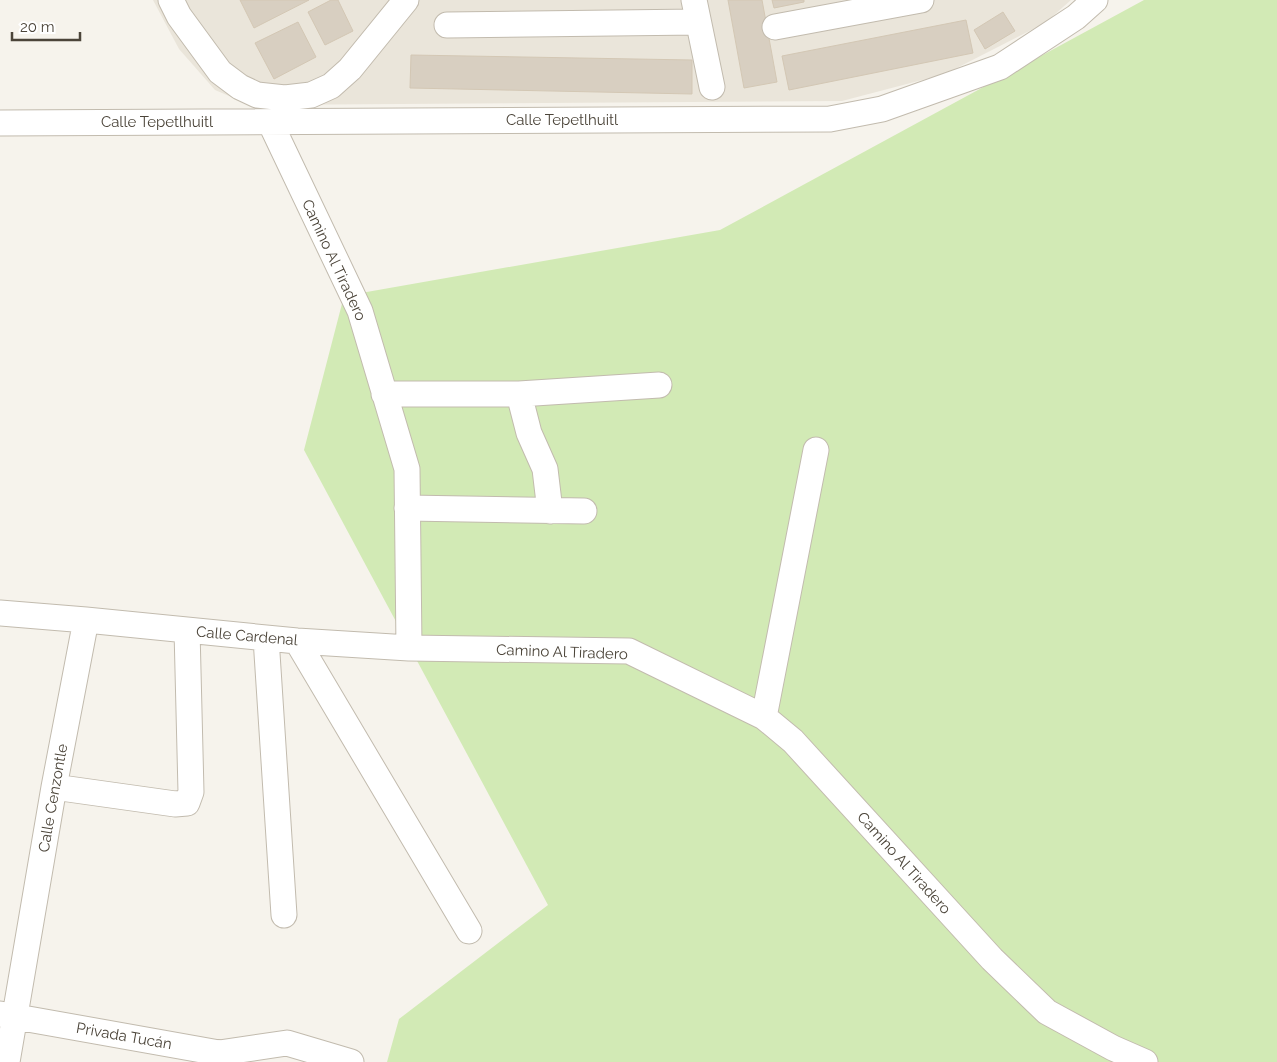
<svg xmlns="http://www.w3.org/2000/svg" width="1277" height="1062" font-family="Raleway,sans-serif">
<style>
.residential{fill:#eae5da}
.green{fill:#d2eab5}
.building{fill:#d8cfc1;stroke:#d3c7b4}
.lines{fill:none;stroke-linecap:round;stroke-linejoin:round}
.minor-casing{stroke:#c2bbae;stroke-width:27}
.minor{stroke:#fff;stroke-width:25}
.labels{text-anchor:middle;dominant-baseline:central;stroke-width:5;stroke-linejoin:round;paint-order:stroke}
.street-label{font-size:15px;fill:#4b4439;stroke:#fff}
</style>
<rect width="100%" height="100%" fill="#f6f3ec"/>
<path class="residential" d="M 153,0 L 1071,0 L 1045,23 L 945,74 L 842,101 L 250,105 L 215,90 L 179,49 Z"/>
<path class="green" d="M 1144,0 L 1277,0 L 1277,1062 L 387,1062 L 399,1019 L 548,905 L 304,450 L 344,296 L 720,230 Z"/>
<path class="building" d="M 240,0 L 309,0 L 254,28 Z
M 331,0 L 338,0 L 353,31 L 325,45 L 308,12 Z
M 728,0 L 762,0 L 777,82 L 744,88 Z
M 772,0 L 804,0 L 804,2 L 774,8 Z
M 1003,12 L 1015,31 L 985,49 L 974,30 Z
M 966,20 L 973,53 L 789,90 L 782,56 Z
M 298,22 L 316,57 L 274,79 L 255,43 Z
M 411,55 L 692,60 L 692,94 L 410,88 Z"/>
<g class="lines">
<defs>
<path id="minor" d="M 171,0 L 179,16 L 220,72 L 240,87 L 257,95 L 285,98 L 311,95 L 331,86 L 350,69 L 406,0
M 694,0 L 712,87
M 447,25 L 698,22
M 775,27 L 921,0
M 270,122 L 360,311 L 407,469 L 409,648 L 629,651 L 764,717 L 793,741 L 992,959 L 1047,1012 L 1113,1048 L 1145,1062
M 0,123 L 830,119 L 882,109 L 1000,67 L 1076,17 L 1095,0
M 384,394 L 519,394 L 659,385
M 519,394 L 529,433 L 545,469 L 550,511
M 407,508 L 584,511
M 0,613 L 86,620 L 297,641 L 409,648
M 266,638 L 284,915
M 297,641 L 469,931
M 764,717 L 816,450
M 54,787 L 175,804 L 187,803 L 191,792 L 187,630
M 0,1014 L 219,1053 L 231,1062
M 219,1053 L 287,1043 L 351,1062
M 7,1062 L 54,787 L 86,620"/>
</defs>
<use href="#minor" class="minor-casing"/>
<use href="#minor" class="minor"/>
</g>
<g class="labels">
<g class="street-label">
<text x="562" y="120">Calle Tepetlhuitl</text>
<text x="157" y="122">Calle Tepetlhuitl</text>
<text transform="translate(334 260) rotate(65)">Camino Al Tiradero</text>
<text transform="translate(247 636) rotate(5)">Calle Cardenal</text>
<text transform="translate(562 652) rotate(2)">Camino Al Tiradero</text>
<text transform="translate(53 798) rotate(-80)">Calle Cenzontle</text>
<text transform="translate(904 863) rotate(48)">Camino Al Tiradero</text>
<text transform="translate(124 1036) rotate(10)">Privada Tucán</text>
</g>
</g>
<path d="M12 32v8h68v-8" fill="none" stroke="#4b4439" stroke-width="2.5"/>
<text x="20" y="32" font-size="15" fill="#4b4439" stroke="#ffffff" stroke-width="4" paint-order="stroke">20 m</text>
</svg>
